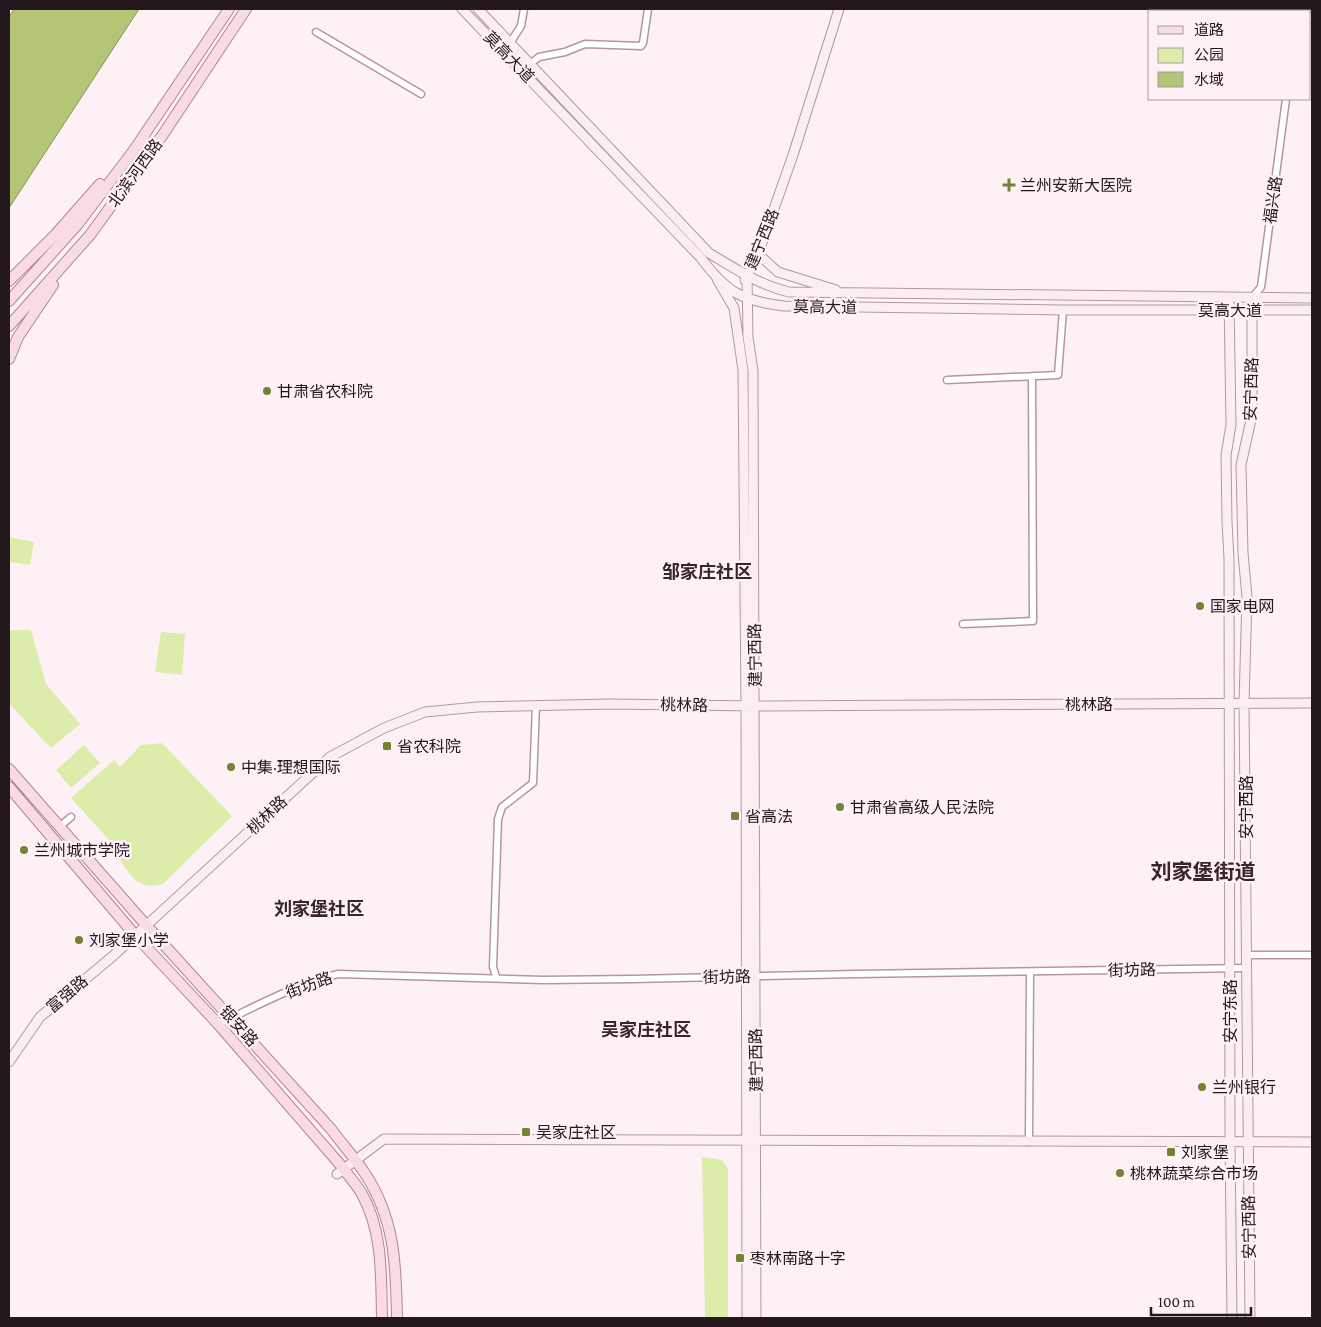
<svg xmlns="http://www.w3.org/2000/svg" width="1321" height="1327" font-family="'Crimson Pro','Noto Sans SC',serif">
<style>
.green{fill:#dcedab}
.water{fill:#b3c577;stroke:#88915c}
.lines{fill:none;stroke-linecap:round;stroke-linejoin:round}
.street-casing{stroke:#b496a1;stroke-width:9}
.secondary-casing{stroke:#b496a1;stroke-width:11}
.primary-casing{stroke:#ac8794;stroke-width:12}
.street{stroke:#fff;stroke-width:6}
.secondary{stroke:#fcedf2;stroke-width:9}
.primary{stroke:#f9dbe6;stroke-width:10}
.poi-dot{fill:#728332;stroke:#fef1f6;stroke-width:2}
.labels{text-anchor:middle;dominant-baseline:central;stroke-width:5;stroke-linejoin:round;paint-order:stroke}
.street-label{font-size:16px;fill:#23181c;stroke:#fef1f6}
.poi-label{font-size:16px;fill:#23181c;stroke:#fef1f6;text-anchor:start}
.neighbourhood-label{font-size:18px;font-weight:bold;fill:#3b242d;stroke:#fef1f6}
.district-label{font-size:21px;font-weight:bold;fill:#3b242d;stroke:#fef1f6}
</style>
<rect width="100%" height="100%" fill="#fef1f6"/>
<path class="green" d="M 9,537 L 34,542 L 30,565 L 9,562 Z
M 9,630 L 31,630 L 46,684 L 80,724 L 51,748 L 10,705 Z
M 161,632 L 185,634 L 182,675 L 155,672 Z
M 162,743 L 232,816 L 163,884 C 129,894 123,858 108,839 C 96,825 83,812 71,798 L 114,760 L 120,767 L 141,745 Z
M 84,745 L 100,763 L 71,788 L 56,770 Z
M 702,1157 L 722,1160 L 728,1169 L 728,1318 L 705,1318 Z"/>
<path class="water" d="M 14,9 L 139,9 L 9,208 L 9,17 Z"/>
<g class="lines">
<defs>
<path id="street" d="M 1310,20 L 1312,16
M 316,32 L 421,94
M 510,43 L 521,26 L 524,9
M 530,64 L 539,57 L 565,52 L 585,44 L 641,46 L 643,43 L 648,9
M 1252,298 L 1261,287 L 1286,99
M 947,380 L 1058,375 L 1063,310
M 963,624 L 1033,621 L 1032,376
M 59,827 L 71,817
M 1247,955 L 1312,955
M 496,977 L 493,967 L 498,819 L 502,807 L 533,783 L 536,705
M 218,1024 C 257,1006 296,984 338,974 L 543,980 L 633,979 L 857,974 L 1247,968
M 1029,1142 L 1030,972"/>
<path id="secondary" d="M 462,9 L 701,258 C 726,292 742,301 784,306 L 1063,310 L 1312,310
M 478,9 L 709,253 C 734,268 759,285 789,292 L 1312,298
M 758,254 L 778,272 L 836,290
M 747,276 L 748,337 L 753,371 L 756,1318
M 717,279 L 734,308 L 743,370 L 746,705 L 747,1318
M 745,280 L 758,254 L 793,155 L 839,9
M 1229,298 L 1231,425 L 1226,455 L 1227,522 L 1229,558 L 1230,1142 L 1232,1318
M 9,1062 L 40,1017 L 113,956 L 330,757 L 384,728 L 425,712 L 477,707 L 610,704 L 755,706 L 1312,703
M 337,1174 L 384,1139 L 1312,1142
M 1250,1318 L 1244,703 L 1247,597 L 1243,553 L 1241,465 L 1252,415 L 1252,298"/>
<path id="primary" d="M 9,281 L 55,235 L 100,184
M 9,301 L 78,224 L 134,150 L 229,9
M 9,326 L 90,235 L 162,136 L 246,9
M 9,359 L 18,337 L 53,285
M 9,769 L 146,925 L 331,1129 C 342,1144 354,1157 364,1172 C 395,1218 396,1264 397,1318
M 9,787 L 135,935 L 218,1024 L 344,1169 C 349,1177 357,1185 362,1194 C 383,1232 381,1276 382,1318"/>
</defs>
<use href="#street" class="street-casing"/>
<use href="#secondary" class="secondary-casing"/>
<use href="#primary" class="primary-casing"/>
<use href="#street" class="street"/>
<use href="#secondary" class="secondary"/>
<use href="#primary" class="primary"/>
</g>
<g class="poi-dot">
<path d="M1006.5 177.5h5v5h5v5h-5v5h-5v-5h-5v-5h5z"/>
<circle cx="267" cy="391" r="5"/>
<circle cx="1200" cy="606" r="5"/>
<rect x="382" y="741" width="10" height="10" rx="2.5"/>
<circle cx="231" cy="767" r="5"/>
<circle cx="840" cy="807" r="5"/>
<rect x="730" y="811" width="10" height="10" rx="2.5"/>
<circle cx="24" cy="850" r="5"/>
<circle cx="79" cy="940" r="5"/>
<circle cx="1202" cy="1087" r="5"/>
<rect x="521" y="1127" width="10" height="10" rx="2.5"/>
<rect x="1166" y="1147" width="10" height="10" rx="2.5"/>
<circle cx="1120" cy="1173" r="5"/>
<rect x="735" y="1253" width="10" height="10" rx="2.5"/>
</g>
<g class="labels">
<g class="street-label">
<text transform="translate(509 57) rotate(46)">莫高大道</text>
<text transform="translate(135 173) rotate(-54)">北滨河西路</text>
<text transform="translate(1273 200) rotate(-82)">福兴路</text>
<text transform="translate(762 239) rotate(-68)">建宁西路</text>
<text transform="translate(825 307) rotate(1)">莫高大道</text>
<text x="1230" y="310">莫高大道</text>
<text transform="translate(1251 389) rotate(-88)">安宁西路</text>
<text transform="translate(755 655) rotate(-91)">建宁西路</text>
<text x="1089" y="704">桃林路</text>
<text transform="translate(684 705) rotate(1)">桃林路</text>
<text transform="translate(1246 807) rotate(-90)">安宁西路</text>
<text transform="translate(267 815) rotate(-43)">桃林路</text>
<text transform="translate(1132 970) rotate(-1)">街坊路</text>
<text transform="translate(727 977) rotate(-1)">街坊路</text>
<text transform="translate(309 985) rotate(-20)">街坊路</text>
<text transform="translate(67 994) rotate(-40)">富强路</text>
<text transform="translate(1230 1011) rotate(-90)">安宁东路</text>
<text transform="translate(239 1026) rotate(48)">银安路</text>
<text transform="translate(756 1060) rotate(-91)">建宁西路</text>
<text transform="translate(1249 1227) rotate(-91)">安宁西路</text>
</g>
<g class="poi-label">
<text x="1020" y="185">兰州安新大医院</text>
<text x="277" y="391">甘肃省农科院</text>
<text x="1210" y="606">国家电网</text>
<text x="397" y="746">省农科院</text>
<text x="241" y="767">中集·理想国际</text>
<text x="850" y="807">甘肃省高级人民法院</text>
<text x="745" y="816">省高法</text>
<text x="34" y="850">兰州城市学院</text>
<text x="89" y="940">刘家堡小学</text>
<text x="1212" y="1087">兰州银行</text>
<text x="536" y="1132">吴家庄社区</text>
<text x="1181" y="1152">刘家堡</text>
<text x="1130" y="1173">桃林蔬菜综合市场</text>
<text x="750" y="1258">枣林南路十字</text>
</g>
<g class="neighbourhood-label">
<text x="707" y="572">邹家庄社区</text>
<text x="319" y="909">刘家堡社区</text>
<text x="646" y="1030">吴家庄社区</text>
</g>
<g class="district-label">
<text x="1203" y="872">刘家堡街道</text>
</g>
</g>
<rect width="1321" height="1327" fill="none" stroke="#23181c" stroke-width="20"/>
<rect x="1148" y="10" width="162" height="90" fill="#fef1f6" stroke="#a69a9f"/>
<rect x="1158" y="26" width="25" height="8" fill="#f9dbe6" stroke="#a69a9f"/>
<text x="1194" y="35" font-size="15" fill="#23181c">道路</text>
<rect x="1158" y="48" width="25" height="15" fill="#dcedab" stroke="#a69a9f"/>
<text x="1194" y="60" font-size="15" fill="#23181c">公园</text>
<rect x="1158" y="72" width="25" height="15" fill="#b3c577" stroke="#a69a9f"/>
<text x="1194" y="85" font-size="15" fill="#23181c">水域</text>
<path d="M1151 1307v8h100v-8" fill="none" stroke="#23181c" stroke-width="2.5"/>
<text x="1158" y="1307" font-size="15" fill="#23181c" stroke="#fef1f6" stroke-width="4" paint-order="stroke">100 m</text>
</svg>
